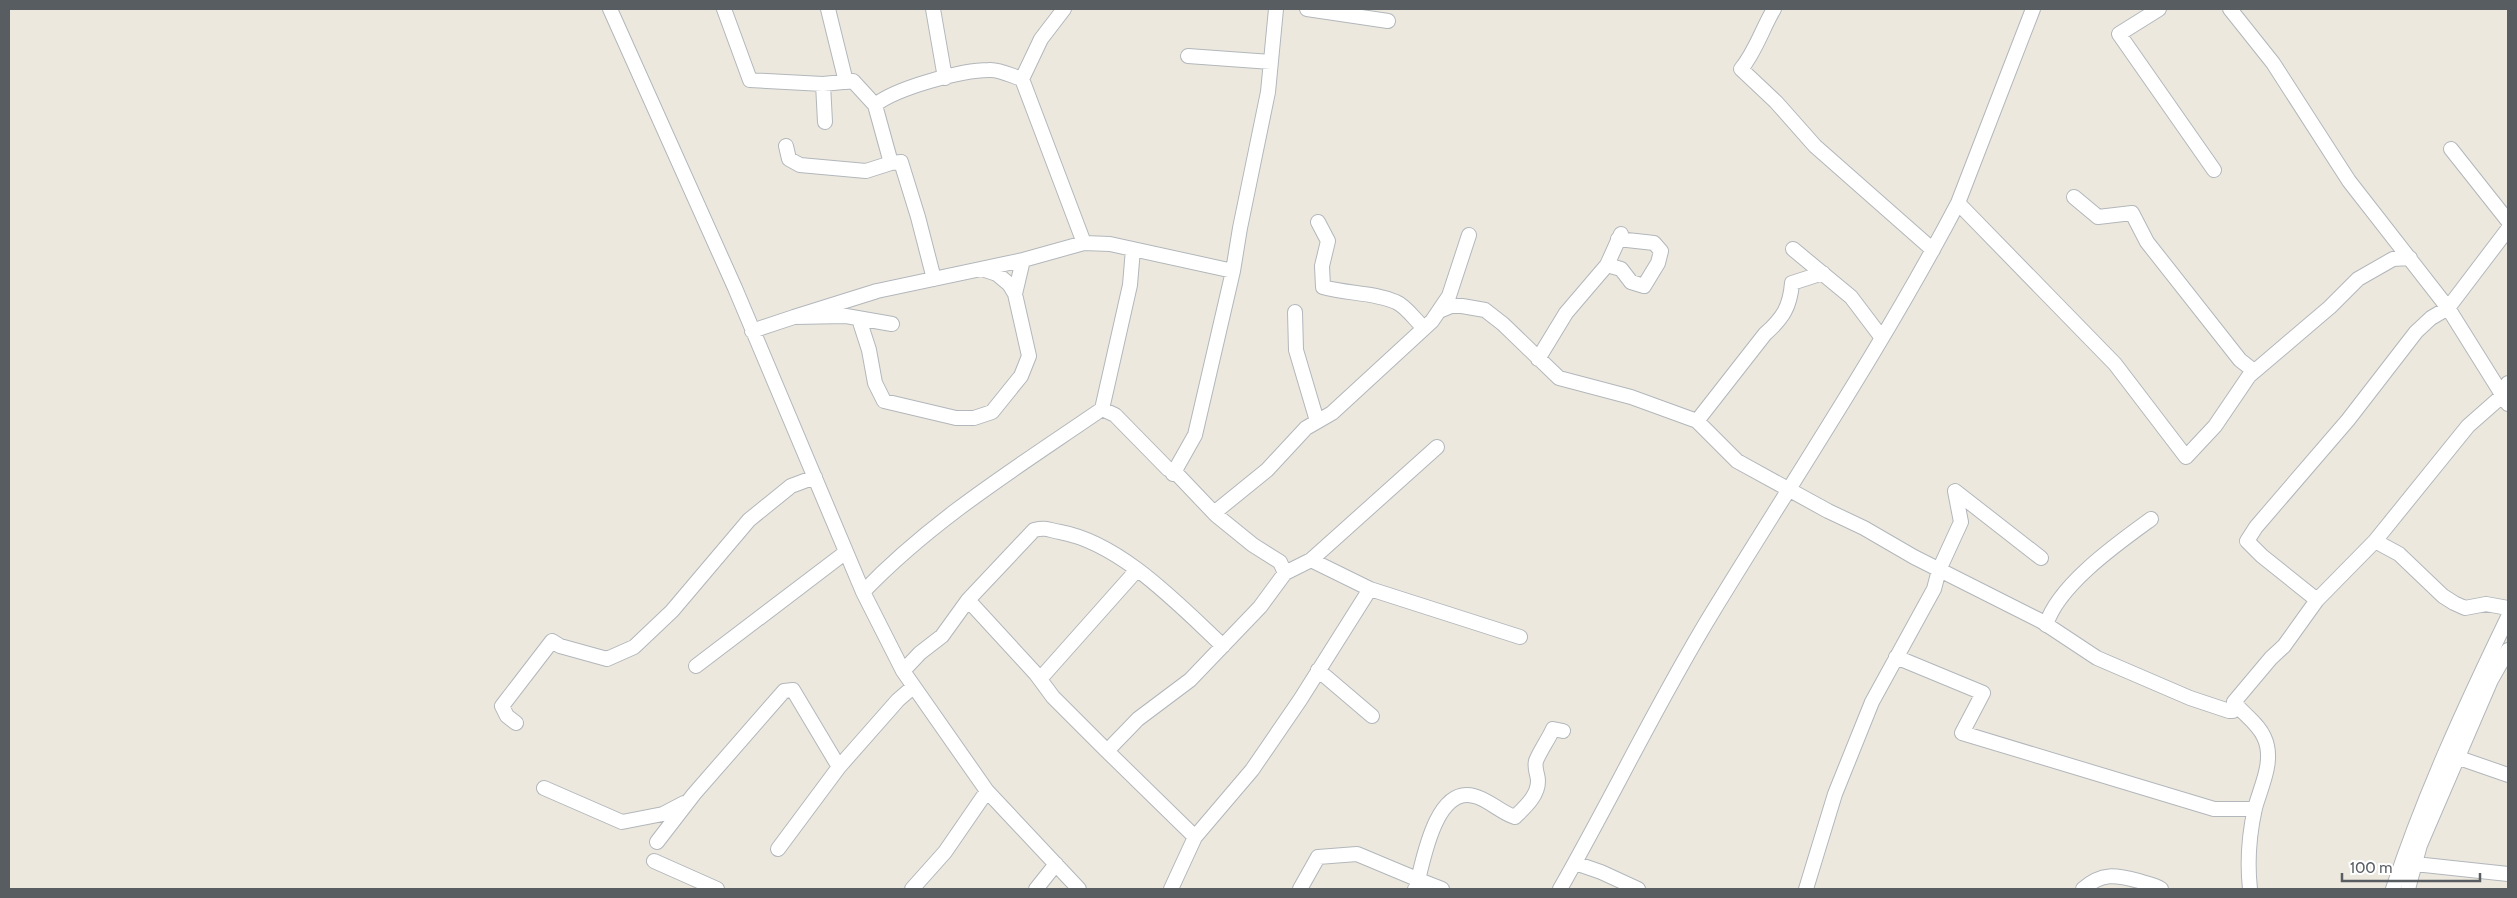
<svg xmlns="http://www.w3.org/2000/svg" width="2517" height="898" font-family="Cabin,sans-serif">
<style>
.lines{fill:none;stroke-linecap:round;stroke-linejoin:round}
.minor-casing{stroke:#b2b7bb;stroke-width:16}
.minor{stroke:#fff;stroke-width:14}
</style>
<rect width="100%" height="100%" fill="#ede8de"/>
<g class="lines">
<defs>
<path id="minor" d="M 610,9 L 735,288 L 863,592 L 903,671 L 987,791 L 1079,889
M 724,9 L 750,80 L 823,84 L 853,81 L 875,105 C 896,88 962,70 989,70 C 999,69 1012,76 1022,79
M 828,9 L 846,82
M 933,9 L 945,78
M 1064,9 L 1041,39 L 1022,79 L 1084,243
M 1307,9 L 1388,21
M 1774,9 C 1762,29 1756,51 1741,69 L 1776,102 L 1815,146 L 1933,250
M 2159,9 L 2119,34 L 2214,170
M 2230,9 L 2273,63 L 2349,181 L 2448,308 L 2508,404
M 1188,56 L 1271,62
M 823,84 L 825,122
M 875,105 L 891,163 L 901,162 L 918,217 L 934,279
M 786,146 L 789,159 L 800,165 L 866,171 L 891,163
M 2451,149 L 2508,221
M 2074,197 L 2098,217 L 2132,213 L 2147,242 L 2240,360 L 2254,371
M 1958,203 L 2033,9
M 1318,222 L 1328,241 L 1322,266 L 1323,287 C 1347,294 1373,292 1396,302 C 1406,306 1416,321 1424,328
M 1793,249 L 1851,297 L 1882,338
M 1607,265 L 1621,269 L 1631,282 L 1644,286 L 1658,263 L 1661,251 L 1654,243 L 1618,239
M 1015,294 L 1023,260
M 1439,311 L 1451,306 L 1462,306 L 1485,310 L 1503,324 L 1559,378 L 1631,397 L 1697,421 L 1737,461 L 1828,511 L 1864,528 L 1914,557 L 2041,621 L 2097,658 L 2190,698 L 2229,711 L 2233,711 L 2234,702 L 2271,658 L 2284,646 L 2317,600 L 2375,541 L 2468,426 L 2502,396 L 2508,383
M 1295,312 L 1296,350 L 1317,421
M 794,317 L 877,291 L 1023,260 L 1084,243 L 1110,244 L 1233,271
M 859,319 L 869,350 L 875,383 L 884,401 L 956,418 L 974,418 L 992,412 L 1021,376 L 1029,356 L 1015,294 L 1009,284 L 997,274 L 982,269
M 752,331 L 794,317 L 846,316 L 892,324
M 1538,359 L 1566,313 L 1607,265 L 1621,234
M 1697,421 L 1765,334 C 1783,318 1790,307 1792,283 L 1823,273
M 1173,474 L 1195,435 L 1233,271 L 1240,228 L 1268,92 L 1276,9
M 1214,513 L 1267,470 L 1306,428 L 1332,413 L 1432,321 L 1449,296 L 1469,235
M 2375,541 L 2399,554 L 2443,596 L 2454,603 L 2465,608 L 2486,604 L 2508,608
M 1311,560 L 1437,447
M 1370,589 L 1520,637
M 863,592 C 933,519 1019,466 1102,409 L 1130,285 L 1133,249
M 968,600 L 1034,530 C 1047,527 1048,530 1060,532 C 1121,543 1179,605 1223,646
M 2317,600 L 2262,556 L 2247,541 L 2256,527 L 2348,420 L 2416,332 L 2431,318 L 2448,308 L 2508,229
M 2046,625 C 2058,585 2118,543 2151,519
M 1896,657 L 1983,693 L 1962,733 L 2214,809 L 2255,809
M 696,666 L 846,552
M 1318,670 L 1372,716
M 903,671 L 920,653 L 942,636 L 968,600 L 1036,674 L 1053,697 L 1107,751 L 1138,719 L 1190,680 L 1260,607 L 1285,573 L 1280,562 L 1253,545 L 1216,515 L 1176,473 L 1168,469 L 1115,415 L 1102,409
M 1040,679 L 1136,571
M 2234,702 C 2243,714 2258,723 2264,737 C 2275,760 2261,786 2255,808 C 2249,835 2247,862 2250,889
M 516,723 L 507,716 L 502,706 L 552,641 L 560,646 L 607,659 L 634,647 L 672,611 L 749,520 L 791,486 L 815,477
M 1107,751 L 1195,837 L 1252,770 L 1300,700 L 1370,589 L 1311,560 L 1285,573
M 2459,758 L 2508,775
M 544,788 L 622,822 L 663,814 L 684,803
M 657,842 L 694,794 L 784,691 L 793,690 L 839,767 L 898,700 L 913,687
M 778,849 L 839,767
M 654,861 L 717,889
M 1575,863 L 1601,872 L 1638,889
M 2415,864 L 2508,874
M 1418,880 C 1424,856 1437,786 1474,796 C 1488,799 1501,813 1515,817 C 1525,807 1538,796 1538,781 C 1538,774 1534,769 1536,761 C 1540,751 1548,740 1553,729 L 1563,731
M 912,889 L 945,852 L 987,791
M 1036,889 L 1056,864
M 1171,889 L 1195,837
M 1300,889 L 1318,857 L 1357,854 L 1424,882
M 1415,889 L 1424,882 L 1442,889
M 1560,889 C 1612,798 1657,703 1712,613 C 1795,477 1884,344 1958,203 L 2115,364 L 2186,457 L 2215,426 L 2249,376 L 2330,307 L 2358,279 L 2393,259 L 2410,258
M 1806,889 L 1835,794 L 1872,702 L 1934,589 L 1939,570 L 1961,522 L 1955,491 L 2041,558
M 2083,889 C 2102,872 2116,875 2139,881 C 2147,884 2154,884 2161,889
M 2393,889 C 2424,795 2465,706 2508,617
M 2408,889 L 2420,845 L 2491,680 L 2508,650"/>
</defs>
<use href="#minor" class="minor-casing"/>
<use href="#minor" class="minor"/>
</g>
<rect width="2517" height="898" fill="none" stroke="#585d61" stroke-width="20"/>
<path d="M2342 873v8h138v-8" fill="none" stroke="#585d61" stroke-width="2.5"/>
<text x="2350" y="873" font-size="15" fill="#585d61" stroke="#ffffff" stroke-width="4" paint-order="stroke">100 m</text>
</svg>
